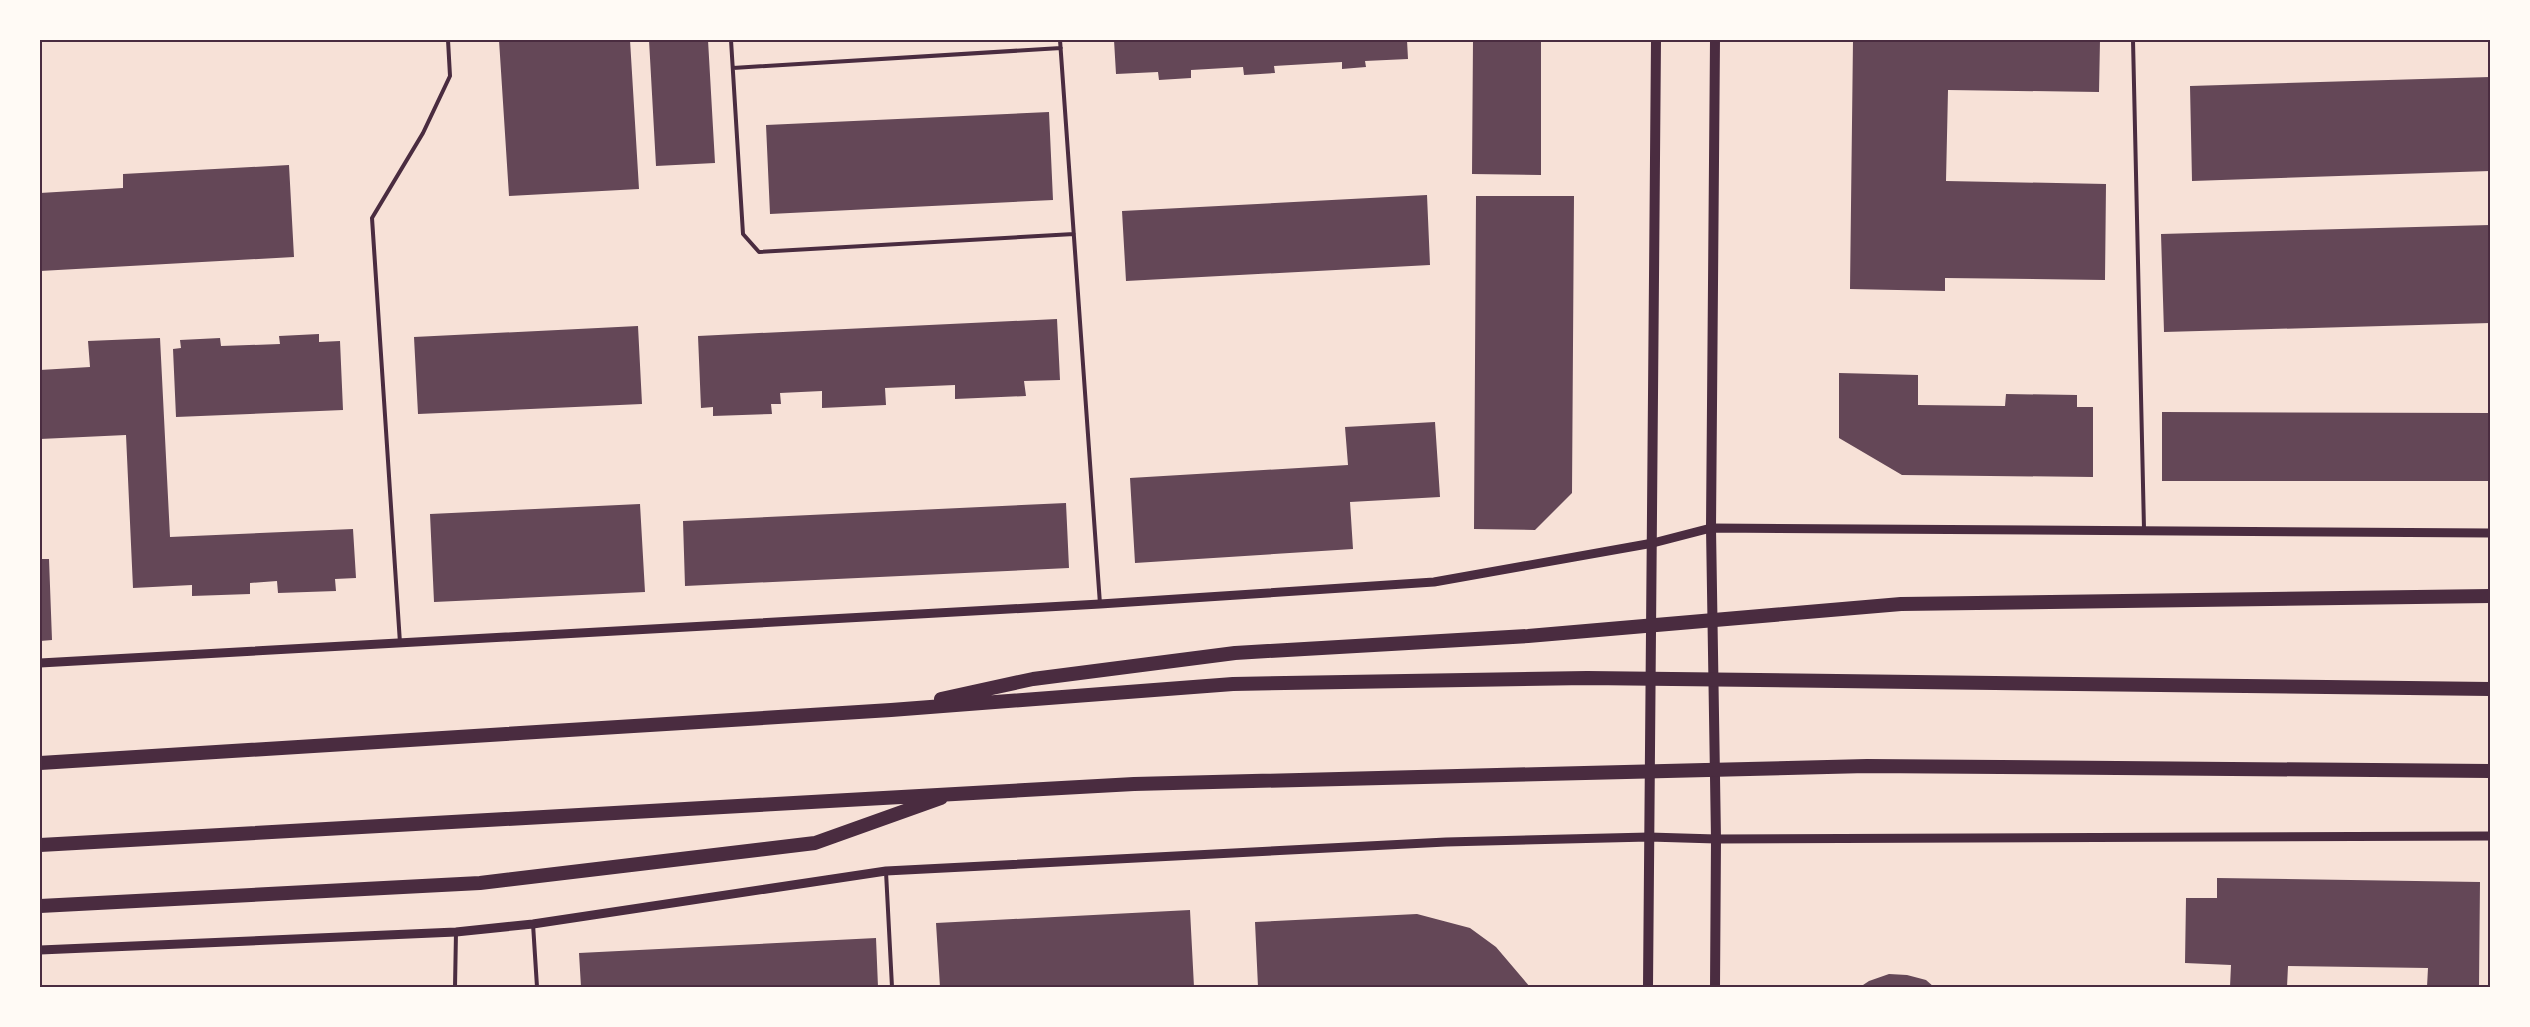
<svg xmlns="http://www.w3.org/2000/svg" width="2530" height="1027" font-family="'Space Grotesk',sans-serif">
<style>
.building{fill:#644757}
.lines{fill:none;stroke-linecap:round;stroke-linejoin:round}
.service{stroke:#4a2c40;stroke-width:4}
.tertiary{stroke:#4a2c40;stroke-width:9}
.secondary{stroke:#4a2c40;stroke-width:10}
.trunk{stroke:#4a2c40;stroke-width:14}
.neatline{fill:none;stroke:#4a2c40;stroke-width:2}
</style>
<rect width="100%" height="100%" fill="#f7e1d7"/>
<path class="building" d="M 499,40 L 630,40 L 639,189 L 509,196 Z
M 649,40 L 708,40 L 715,163 L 656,166 Z
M 1114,40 L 1407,40 L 1408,59 L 1365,61 L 1366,67 L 1342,69 L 1342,62 L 1274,66 L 1275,73 L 1244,75 L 1243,67 L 1191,70 L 1191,78 L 1159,80 L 1158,72 L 1116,74 Z
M 1473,40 L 1541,40 L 1541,175 L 1472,174 Z
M 1853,40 L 2100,40 L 2099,92 L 1948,90 L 1946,181 L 2106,184 L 2105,280 L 1945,278 L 1945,291 L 1850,289 Z
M 2490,77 L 2490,171 L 2192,181 L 2190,86 Z
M 1049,112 L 1053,200 L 770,214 L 766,125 Z
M 289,165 L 294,257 L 40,271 L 40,193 L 123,188 L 123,174 Z
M 1427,195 L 1430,265 L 1126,281 L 1122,211 Z
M 1476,196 L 1574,196 L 1572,493 L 1535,530 L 1474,529 Z
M 2490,225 L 2490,323 L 2164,332 L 2161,234 Z
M 1057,319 L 1060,380 L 1024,381 L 1026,396 L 955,399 L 955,385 L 885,388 L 886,405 L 822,408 L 822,391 L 780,393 L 781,404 L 771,404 L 772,414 L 713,416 L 713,407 L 701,408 L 698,336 Z
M 638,326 L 642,404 L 418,414 L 414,337 Z
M 319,334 L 319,342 L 340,341 L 343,410 L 176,417 L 173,349 L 181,348 L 180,340 L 220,338 L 221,346 L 280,344 L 279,336 Z
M 160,338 L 170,537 L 353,529 L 356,578 L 335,579 L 336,591 L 278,593 L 277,581 L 250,583 L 250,594 L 192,596 L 192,585 L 133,588 L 126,435 L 40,439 L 40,370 L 90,367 L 88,341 Z
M 1839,373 L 1918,375 L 1918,405 L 2005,406 L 2006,394 L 2077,395 L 2077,407 L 2093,407 L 2093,477 L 1902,475 L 1839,438 Z
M 2162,412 L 2490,413 L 2490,481 L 2162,481 Z
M 1435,422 L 1440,497 L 1350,502 L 1353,549 L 1135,563 L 1130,478 L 1348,465 L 1345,427 Z
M 1066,503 L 1069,568 L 685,586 L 683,521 Z
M 640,504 L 645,592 L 434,602 L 430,514 Z
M 40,559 L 49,559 L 52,640 L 40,641 Z
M 2217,878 L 2480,882 L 2479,987 L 2427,987 L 2428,968 L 2288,966 L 2287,987 L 2230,987 L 2231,965 L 2185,963 L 2186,898 L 2217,898 Z
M 1190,910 L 1194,987 L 940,987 L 936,923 Z
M 1417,914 L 1470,928 L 1496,947 L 1530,987 L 1258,987 L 1255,922 Z
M 876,938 L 878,987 L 581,987 L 579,953 Z
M 1889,974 L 1907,975 L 1926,980 L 1934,987 L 1860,987 L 1869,981 Z"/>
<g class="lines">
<path class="service" d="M 731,40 L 743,234 L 759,252 L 1074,234
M 1060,40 L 1100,604
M 2133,40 L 2144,529
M 733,68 L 1061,48
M 400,643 L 372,218 L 423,133 L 450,76 L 448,40
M 886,872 L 892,987
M 533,924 L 537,987
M 455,987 L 456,932"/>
<path class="tertiary" d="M 40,663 L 1100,604 L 1434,582 L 1653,543 L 1711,528 L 2490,533
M 40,950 L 456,932 L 533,924 L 886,871 L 1446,842 L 1649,837 L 1716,839 L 2490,836"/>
<path class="secondary" d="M 1648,987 L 1656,40
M 1715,987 L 1716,839 L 1711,528 L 1715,40"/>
<path class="trunk" d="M 941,699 L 1033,679 L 1235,653 L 1528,636 L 1901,604 L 2490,596
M 40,763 L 891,710 L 1233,684 L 1587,678 L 2490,689
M 40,845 L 1134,784 L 1867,766 L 2490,771
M 40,906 L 480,883 L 815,843 L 941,798"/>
</g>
<rect width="2530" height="1027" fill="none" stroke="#fffaf5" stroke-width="82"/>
<rect x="41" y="41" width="2448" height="945" class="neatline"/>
</svg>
